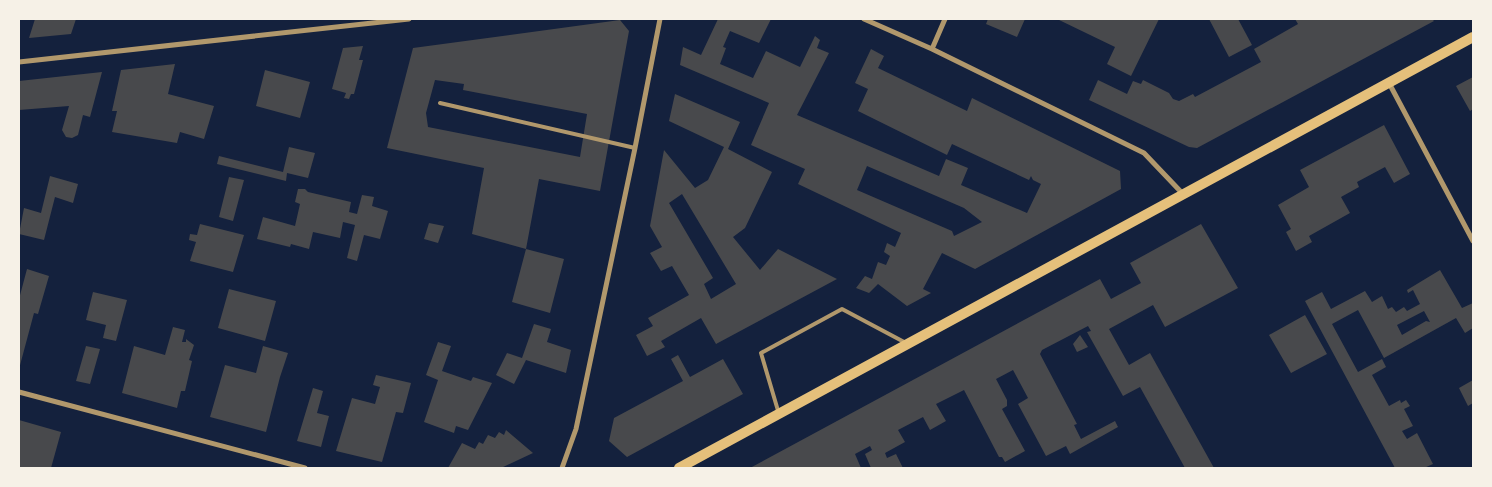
<svg xmlns="http://www.w3.org/2000/svg" width="1492" height="487" font-family="'Golos Text',sans-serif">
<style>
.building{fill:#48494c;fill-rule:evenodd}
.lines{fill:none;stroke-linecap:round;stroke-linejoin:round}
.service{stroke:#b1986c;stroke-width:4}
.minor{stroke:#b1986c;stroke-width:5}
.secondary{stroke:#e5c07b;stroke-width:10}
</style>
<rect width="100%" height="100%" fill="#14213d"/>
<path class="building" d="M 35,19 L 76,19 L 71,34 L 29,38 Z
M 718,19 L 771,19 L 759,43 L 730,31 L 723,47 L 726,48 L 720,64 L 753,78 L 766,51 L 800,67 L 815,36 L 820,40 L 817,48 L 829,53 L 797,115 L 939,176 L 946,159 L 968,168 L 961,185 L 1027,213 L 1041,184 L 1033,180 L 1031,176 L 1029,180 L 952,144 L 947,155 L 858,111 L 868,89 L 855,83 L 871,49 L 884,56 L 878,68 L 967,111 L 972,98 L 1120,171 L 1121,189 L 975,269 L 942,253 L 923,289 L 931,293 L 907,306 L 878,284 L 869,293 L 856,288 L 865,276 L 872,279 L 878,262 L 886,265 L 890,256 L 884,252 L 887,243 L 895,247 L 901,233 L 798,184 L 805,169 L 751,145 L 769,103 L 680,65 L 683,47 L 701,55 ZM 867,166 L 964,208 L 982,222 L 954,236 L 952,231 L 857,190 Z
M 988,19 L 1025,19 L 1017,37 L 986,24 Z
M 1057,19 L 1159,19 L 1131,76 L 1107,64 L 1115,47 Z
M 1209,19 L 1238,19 L 1252,45 L 1229,57 Z
M 1295,19 L 1432,19 L 1434,21 L 1197,148 L 1189,147 L 1089,100 L 1098,80 L 1127,94 L 1133,81 L 1141,84 L 1143,80 L 1169,93 L 1173,99 L 1179,101 L 1193,94 L 1195,97 L 1261,62 L 1254,49 L 1298,24 Z
M 620,20 L 629,31 L 600,191 L 539,179 L 526,249 L 472,234 L 484,168 L 387,148 L 413,48 ZM 435,80 L 464,84 L 463,90 L 587,114 L 580,157 L 428,127 L 426,113 Z
M 363,46 L 359,60 L 363,60 L 354,94 L 351,94 L 349,99 L 344,98 L 346,93 L 332,89 L 343,48 Z
M 175,64 L 168,94 L 214,106 L 204,139 L 180,132 L 177,143 L 112,132 L 117,111 L 112,111 L 121,70 Z
M 265,70 L 310,82 L 300,118 L 256,106 Z
M 102,72 L 90,117 L 83,115 L 78,135 L 72,138 L 66,137 L 62,130 L 69,106 L 19,110 L 19,81 Z
M 1473,77 L 1473,109 L 1470,111 L 1456,86 Z
M 675,94 L 740,122 L 728,149 L 772,172 L 745,228 L 733,237 L 760,270 L 778,249 L 837,279 L 716,344 L 701,318 L 661,341 L 665,347 L 647,356 L 636,335 L 653,326 L 648,318 L 689,295 L 672,266 L 661,271 L 650,253 L 662,247 L 650,226 L 664,150 L 695,188 L 708,180 L 724,147 L 669,121 ZM 682,194 L 736,284 L 711,299 L 704,284 L 713,278 L 669,203 Z
M 1384,125 L 1410,174 L 1394,183 L 1385,167 L 1357,182 L 1359,187 L 1341,197 L 1350,213 L 1309,236 L 1312,242 L 1296,251 L 1286,232 L 1291,229 L 1278,205 L 1309,187 L 1300,170 Z
M 289,147 L 315,153 L 308,178 L 287,173 L 286,181 L 217,164 L 219,156 L 283,172 Z
M 50,176 L 78,184 L 73,203 L 55,197 L 44,240 L 19,234 L 24,208 L 41,213 Z
M 229,177 L 244,180 L 233,221 L 219,217 Z
M 298,189 L 305,189 L 308,192 L 351,202 L 349,212 L 357,214 L 362,195 L 374,197 L 372,206 L 388,211 L 380,239 L 364,235 L 357,261 L 347,258 L 355,225 L 343,222 L 340,238 L 313,232 L 309,249 L 291,244 L 290,247 L 257,239 L 263,217 L 295,226 L 300,204 L 295,202 Z
M 429,223 L 444,226 L 438,243 L 424,239 Z
M 200,224 L 244,235 L 233,272 L 190,261 L 196,242 L 189,240 L 190,234 L 197,235 Z
M 1201,224 L 1238,288 L 1165,327 L 1153,305 L 1109,329 L 1129,365 L 1150,353 L 1214,468 L 1185,468 L 1140,387 L 1123,396 L 1087,332 L 1091,331 L 1088,326 L 1042,350 L 1040,354 L 1077,424 L 1074,425 L 1081,439 L 1115,421 L 1118,427 L 1070,454 L 1066,446 L 1046,456 L 1018,404 L 1028,398 L 1013,370 L 996,379 L 1007,400 L 1007,406 L 1002,409 L 1025,451 L 1005,462 L 1002,457 L 999,457 L 964,390 L 936,404 L 946,421 L 930,430 L 923,417 L 898,430 L 905,442 L 885,453 L 887,458 L 896,454 L 903,468 L 871,468 L 865,454 L 872,450 L 870,446 L 855,454 L 861,468 L 750,468 L 1100,279 L 1111,299 L 1141,283 L 1130,263 Z
M 526,249 L 564,259 L 550,313 L 512,302 Z
M 27,269 L 49,276 L 38,314 L 34,313 L 19,369 L 19,299 Z
M 1440,270 L 1462,308 L 1473,303 L 1473,328 L 1465,333 L 1456,318 L 1384,358 L 1358,310 L 1332,324 L 1358,372 L 1382,359 L 1386,367 L 1372,375 L 1389,406 L 1400,400 L 1401,403 L 1406,400 L 1410,406 L 1404,409 L 1413,426 L 1402,431 L 1407,439 L 1417,433 L 1433,464 L 1424,468 L 1395,468 L 1305,301 L 1322,292 L 1331,309 L 1365,291 L 1372,302 L 1382,296 L 1388,309 L 1392,307 L 1396,312 L 1404,307 L 1407,311 L 1420,304 L 1413,290 L 1408,293 L 1407,290 ZM 1424,311 L 1430,322 L 1426,321 L 1402,335 L 1397,325 Z
M 229,289 L 276,301 L 265,341 L 218,328 Z
M 93,292 L 127,300 L 116,341 L 103,338 L 106,325 L 86,320 Z
M 1305,315 L 1327,354 L 1291,373 L 1269,335 Z
M 534,324 L 551,329 L 547,342 L 571,350 L 566,373 L 526,360 L 514,384 L 496,375 L 507,353 L 522,358 Z
M 173,327 L 185,330 L 182,342 L 186,342 L 186,339 L 194,345 L 189,360 L 192,361 L 185,391 L 181,391 L 177,408 L 122,393 L 134,346 L 165,355 Z
M 1080,335 L 1088,347 L 1077,352 L 1073,344 Z
M 438,342 L 451,346 L 442,371 L 471,381 L 473,377 L 492,383 L 468,430 L 456,426 L 454,433 L 424,422 L 438,380 L 426,375 Z
M 86,346 L 100,349 L 90,384 L 76,381 Z
M 263,346 L 288,353 L 280,377 L 266,432 L 210,417 L 225,365 L 256,373 Z
M 678,355 L 690,377 L 723,359 L 743,394 L 627,457 L 609,441 L 614,418 L 683,381 L 671,359 Z
M 376,375 L 411,383 L 403,413 L 396,412 L 382,462 L 336,451 L 352,398 L 375,404 L 380,387 L 373,385 Z
M 1473,380 L 1473,403 L 1468,406 L 1459,388 Z
M 313,388 L 323,391 L 317,413 L 329,416 L 321,447 L 297,441 Z
M 19,420 L 61,432 L 51,468 L 19,468 Z
M 506,430 L 533,453 L 501,468 L 448,468 L 462,443 L 475,449 L 479,442 L 483,444 L 488,435 L 495,438 L 499,432 L 504,435 Z"/>
<g class="lines">
<path class="service" d="M 440,103 L 635,148
M 779,414 L 761,353 L 842,309 L 906,343"/>
<path class="minor" d="M 864,19 L 932,49 L 1144,153 L 1183,194
M 932,49 L 945,19
M 19,62 L 409,19
M 1389,83 L 1473,241
M 19,392 L 305,468
M 562,468 L 576,429 L 635,148 L 660,19"/>
<path class="secondary" d="M 679,468 L 1473,37"/>
</g>
<rect width="1492" height="487" fill="none" stroke="#f6f1e7" stroke-width="40"/>
</svg>
